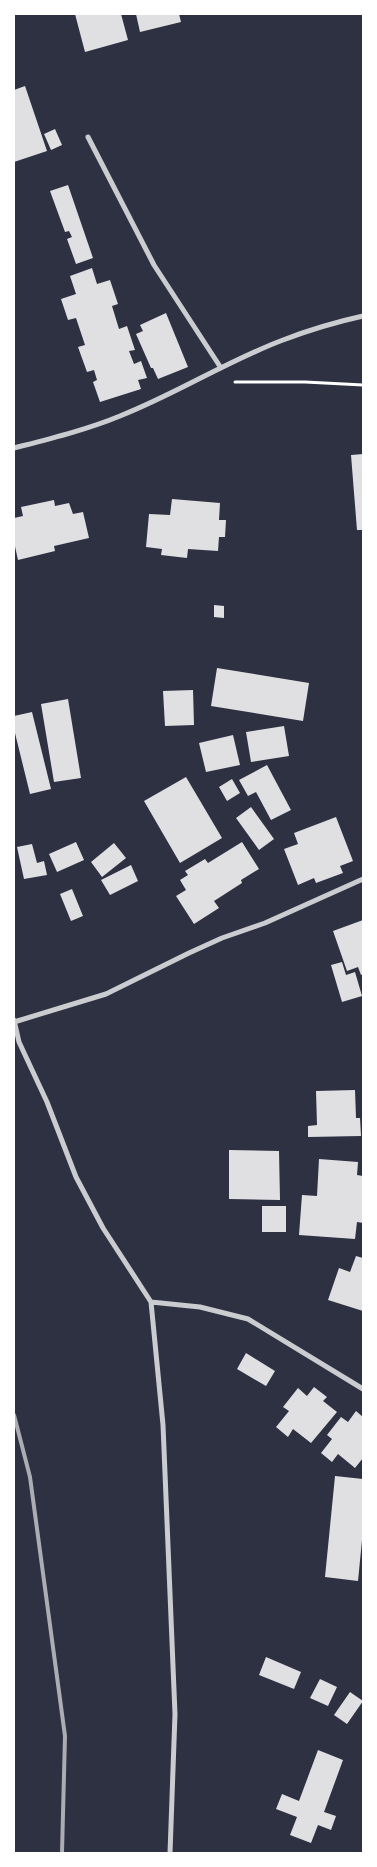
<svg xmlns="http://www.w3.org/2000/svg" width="377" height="1867" font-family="'Titillium Web',sans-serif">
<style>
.building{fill:#e0e0e3}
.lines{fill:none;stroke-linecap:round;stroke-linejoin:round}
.path{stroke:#fff;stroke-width:3}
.minor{stroke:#caccd0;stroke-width:5}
.rail{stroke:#abadb3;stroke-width:4}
</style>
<rect width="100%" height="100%" fill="#2d3142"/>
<path class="building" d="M 75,14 L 121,14 L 128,40 L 85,52 Z
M 136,14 L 179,14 L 181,22 L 140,32 Z
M 25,86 L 47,151 L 14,162 L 14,90 Z
M 55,129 L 62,145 L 51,150 L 44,134 Z
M 68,185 L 93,258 L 76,264 L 67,239 L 72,237 L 69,231 L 65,232 L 50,191 Z
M 92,268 L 97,284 L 110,280 L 118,304 L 112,306 L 119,329 L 127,326 L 135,350 L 129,351 L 134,364 L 141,361 L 147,378 L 138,380 L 141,389 L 100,402 L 93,382 L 97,380 L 94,370 L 87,372 L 78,347 L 85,345 L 76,318 L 68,320 L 61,299 L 76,294 L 70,276 Z
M 166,313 L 188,367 L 158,379 L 153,368 L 151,368 L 136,334 L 143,331 L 140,325 Z
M 363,454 L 363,530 L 357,530 L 351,455 Z
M 172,499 L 220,503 L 219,520 L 226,520 L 225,537 L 219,537 L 218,551 L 188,549 L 187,558 L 161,555 L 162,549 L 146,547 L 149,514 L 170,515 Z
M 54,500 L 55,506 L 69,503 L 73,514 L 83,512 L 89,538 L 54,546 L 55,551 L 18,560 L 14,542 L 14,518 L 23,516 L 21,507 Z
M 214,605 L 224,606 L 224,618 L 214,617 Z
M 217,668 L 309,683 L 303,721 L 211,706 Z
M 193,690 L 194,725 L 165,726 L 163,691 Z
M 68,699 L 81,778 L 54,782 L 41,704 Z
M 32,712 L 51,789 L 30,794 L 14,729 L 14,716 Z
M 284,726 L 289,756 L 251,762 L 246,732 Z
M 233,735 L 240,765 L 206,772 L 199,743 Z
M 267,765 L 291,810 L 271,820 L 256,792 L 248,796 L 239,780 Z
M 186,777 L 222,838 L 180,863 L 144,801 Z
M 232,779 L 240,793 L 227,801 L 219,787 Z
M 251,807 L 274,839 L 259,850 L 236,818 Z
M 336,817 L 353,861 L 340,866 L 343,873 L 316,883 L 314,878 L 298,885 L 284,849 L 298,844 L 294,833 Z
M 76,842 L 84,860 L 57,872 L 49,854 Z
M 242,842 L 259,869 L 241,880 L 242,883 L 214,901 L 219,908 L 194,924 L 176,896 L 186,890 L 180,880 L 188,875 L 185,871 L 205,859 L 208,863 Z
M 114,843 L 126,858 L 102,877 L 91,862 Z
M 32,844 L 37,863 L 44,861 L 47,875 L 24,879 L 17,847 Z
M 131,865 L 138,881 L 110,895 L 101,880 Z
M 72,889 L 83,916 L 71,921 L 60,894 Z
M 363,920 L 363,974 L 361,975 L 358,967 L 347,971 L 333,931 Z
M 342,962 L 346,975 L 355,972 L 362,996 L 342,1002 L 331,965 Z
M 355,1090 L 356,1118 L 360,1118 L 361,1136 L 308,1137 L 308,1126 L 317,1125 L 316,1091 Z
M 229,1150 L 279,1151 L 280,1200 L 229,1199 Z
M 319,1159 L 358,1162 L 357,1175 L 363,1176 L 363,1223 L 357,1222 L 355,1239 L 299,1235 L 302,1195 L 317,1196 Z
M 262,1206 L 286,1206 L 286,1232 L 262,1232 Z
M 356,1256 L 363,1258 L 363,1311 L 328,1300 L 339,1268 L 350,1272 Z
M 246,1353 L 275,1371 L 266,1386 L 237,1369 Z
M 314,1387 L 327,1397 L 323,1401 L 337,1412 L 311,1443 L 293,1429 L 288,1437 L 276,1427 L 289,1411 L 283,1407 L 298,1388 L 307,1396 Z
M 356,1411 L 363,1417 L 363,1458 L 355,1468 L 338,1454 L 332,1462 L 321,1453 L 332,1439 L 327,1435 L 341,1417 L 348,1422 Z
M 335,1476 L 363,1479 L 363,1530 L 358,1581 L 325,1577 Z
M 266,1657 L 301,1672 L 294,1689 L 259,1675 Z
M 320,1679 L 337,1687 L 328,1706 L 310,1698 Z
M 350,1692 L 363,1701 L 347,1724 L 334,1715 Z
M 318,1750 L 343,1760 L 324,1812 L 336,1816 L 331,1830 L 318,1825 L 311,1843 L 290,1835 L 297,1817 L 276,1809 L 282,1794 L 299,1801 Z"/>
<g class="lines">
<path class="path" d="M 235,382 L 305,382 L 363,385"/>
<path class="minor" d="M 88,137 L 154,265 L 221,368
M 14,448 C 49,439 86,430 120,416 C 176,394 227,361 283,340 C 309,330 336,322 363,316
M 14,1020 L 19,1042 L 47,1102 L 76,1177 L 103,1228 L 151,1302 L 163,1425 L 175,1714 L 170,1853
M 14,1022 L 106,994 L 189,953 L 222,938 L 265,923 L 363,879
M 151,1302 L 200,1307 L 248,1319 L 363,1389"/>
<path class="rail" d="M 14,1415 L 30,1477 L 65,1736 L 62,1853"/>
</g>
<rect width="377" height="1867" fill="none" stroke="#ffffff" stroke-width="30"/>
</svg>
